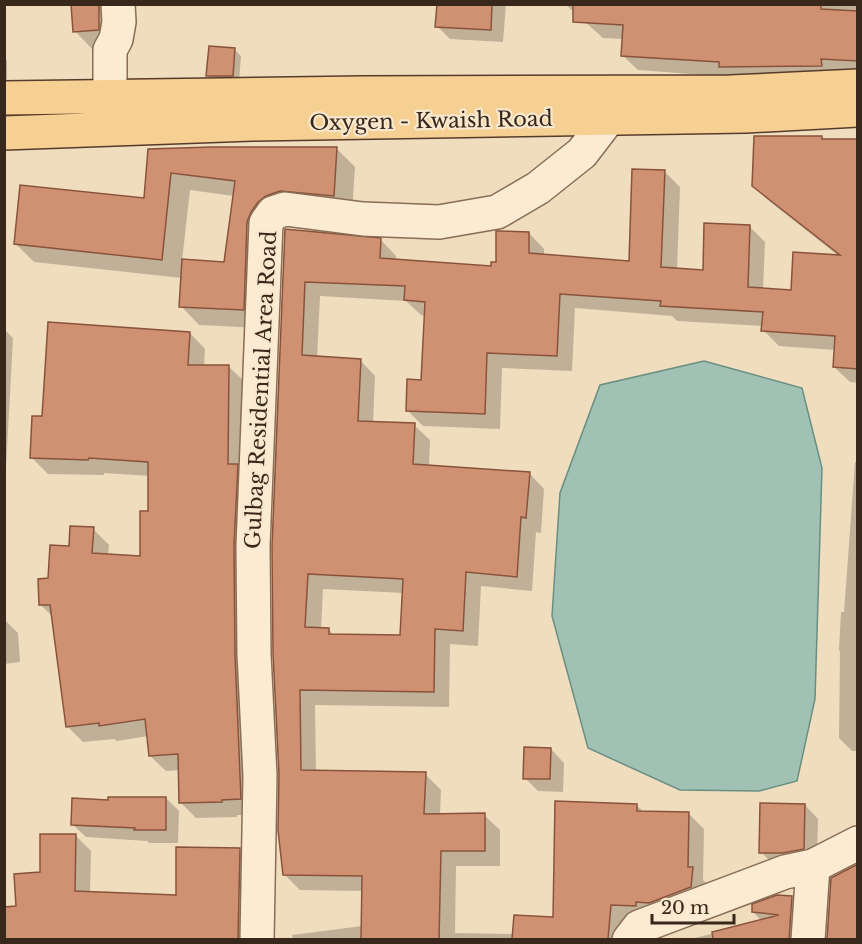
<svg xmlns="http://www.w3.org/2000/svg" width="862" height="944" font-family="'Libre Baskerville',serif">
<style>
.water{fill:#a2c1b5;stroke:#698f82;stroke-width:1.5}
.shadow{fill:#0003;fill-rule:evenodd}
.building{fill:#d09172;stroke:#89533b;stroke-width:1.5;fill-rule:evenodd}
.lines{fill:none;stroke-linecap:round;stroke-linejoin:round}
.minor-casing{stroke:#896d56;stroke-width:36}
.major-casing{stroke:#563b2b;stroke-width:36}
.minor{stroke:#faebd2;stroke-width:33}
.major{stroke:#f6cf93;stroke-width:33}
.labels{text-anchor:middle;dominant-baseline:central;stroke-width:4.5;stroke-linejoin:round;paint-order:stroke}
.street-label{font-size:21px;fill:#38271b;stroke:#f7e8ce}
</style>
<rect width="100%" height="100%" fill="#f0ddbe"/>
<path class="water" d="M 704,361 L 802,388 L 822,468 L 815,699 L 797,781 L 759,791 L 680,790 L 588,748 L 552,616 L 560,493 L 600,385 Z"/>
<path class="shadow" d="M 73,4 L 124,4 L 115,47 L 92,49 L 75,31 Z
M 438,4 L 506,4 L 503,42 L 450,39 L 437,26 Z
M 565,4 L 858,4 L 858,75 L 730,77 L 638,70 L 622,55 L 623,39 L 603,38 Z
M 234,49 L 241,56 L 239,82 L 214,82 L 208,76 Z
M 4,58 L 7,60 L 7,86 L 4,87 Z
M 821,137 L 825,140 L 858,141 L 858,383 L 850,382 L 834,367 L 835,350 L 779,346 L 763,330 L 763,326 L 677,321 L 672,316 L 575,308 L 572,371 L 502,368 L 500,429 L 423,426 L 407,410 L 422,381 L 425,316 L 421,315 L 406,301 L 320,296 L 317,358 L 360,360 L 375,376 L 373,423 L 414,425 L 430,440 L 429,466 L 529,473 L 544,489 L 541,533 L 536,532 L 532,591 L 481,586 L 478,646 L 450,644 L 449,707 L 315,705 L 316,772 L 425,774 L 441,790 L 440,815 L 484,815 L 500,830 L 500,866 L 456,866 L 455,933 L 514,934 L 555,919 L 636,805 L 644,812 L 689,814 L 704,829 L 703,880 L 707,884 L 624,940 L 293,940 L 292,935 L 362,926 L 363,891 L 300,890 L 285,875 L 286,230 L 381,240 L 396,256 L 396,261 L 492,268 L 529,233 L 544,249 L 544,256 L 630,262 L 664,171 L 680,187 L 677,270 L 704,272 L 749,226 L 765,242 L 763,290 L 792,292 L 840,257 L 769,201 L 753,186 ZM 323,589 L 404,593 L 402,636 L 334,635 L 329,630 L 321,629 Z
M 337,149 L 355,167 L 352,214 L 285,214 L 262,328 L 199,325 L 181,306 L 182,278 L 34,262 L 15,243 L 145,200 L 150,151 ZM 190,190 L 234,196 L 226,263 L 182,261 Z
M 4,329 L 13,338 L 6,469 L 4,469 Z
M 190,333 L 205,349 L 204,366 L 229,367 L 245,382 L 256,815 L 237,815 L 237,817 L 196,818 L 180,802 L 180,770 L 166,771 L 150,756 L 148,736 L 117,741 L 114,739 L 83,742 L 67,726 L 53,617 L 40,604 L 49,580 L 70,548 L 93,529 L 109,545 L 108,556 L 141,558 L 150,512 L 150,476 L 104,473 L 104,475 L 48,474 L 32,458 L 43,418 Z
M 855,462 L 858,462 L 858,751 L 852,751 L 839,738 L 840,652 L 839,650 L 841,612 L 844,612 Z
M 4,619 L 18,633 L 20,662 L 4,664 Z
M 551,749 L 564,763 L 563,792 L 538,791 L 525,778 Z
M 166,798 L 179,811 L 178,843 L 149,843 L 147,841 L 86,837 L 72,824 L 109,802 Z
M 805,805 L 818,819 L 817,862 L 774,865 L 761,852 Z
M 75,835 L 91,851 L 90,893 L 178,896 L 239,849 L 255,865 L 254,940 L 4,940 L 4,908 L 18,908 L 41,874 Z
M 792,897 L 807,913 L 805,940 L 687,940 L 762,921 L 753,912 Z"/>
<path class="building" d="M 71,4 L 99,4 L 99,30 L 73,32 Z
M 437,4 L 492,4 L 491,30 L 435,27 Z
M 573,4 L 821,4 L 821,9 L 858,11 L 858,61 L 821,59 L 822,66 L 719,67 L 719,62 L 621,56 L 623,25 L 573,22 Z
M 209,46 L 235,48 L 233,76 L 206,76 Z
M 754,136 L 822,136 L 822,139 L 858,139 L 858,369 L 833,367 L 835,336 L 761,331 L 763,312 L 660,306 L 661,301 L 560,294 L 557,356 L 487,353 L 485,414 L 406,411 L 407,379 L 421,380 L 425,302 L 404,300 L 405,286 L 305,282 L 302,355 L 361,359 L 358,421 L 415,423 L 413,464 L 530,472 L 526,518 L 521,517 L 517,577 L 466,572 L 463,631 L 435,629 L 434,692 L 300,690 L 301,770 L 426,772 L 424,814 L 485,813 L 485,851 L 441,851 L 439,939 L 361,939 L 362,876 L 283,875 L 278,830 L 279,775 L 273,653 L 272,546 L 285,229 L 381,238 L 380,258 L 491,266 L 491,262 L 496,262 L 496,231 L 499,231 L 529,232 L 529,253 L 629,261 L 632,169 L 665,170 L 661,267 L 703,270 L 704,223 L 750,225 L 748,287 L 791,290 L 793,252 L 840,255 L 752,186 ZM 308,574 L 403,579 L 400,635 L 329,634 L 329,628 L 305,627 Z
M 211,147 L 337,147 L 334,196 L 280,191 L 266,196 L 258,202 L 251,212 L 247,222 L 244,310 L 179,307 L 182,259 L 224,262 L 235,181 L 171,173 L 162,260 L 14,244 L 20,185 L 144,198 L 148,149 Z
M 48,322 L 190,332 L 188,365 L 229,365 L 228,464 L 238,464 L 234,546 L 235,654 L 241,799 L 222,800 L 222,802 L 179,803 L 178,754 L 149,756 L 145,719 L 99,726 L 99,723 L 66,727 L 50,605 L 39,605 L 38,579 L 48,578 L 50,545 L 69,546 L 70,526 L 94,527 L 92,553 L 140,556 L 140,511 L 148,511 L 148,462 L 89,458 L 88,460 L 30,458 L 32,416 L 42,416 Z
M 524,747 L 551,748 L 550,779 L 523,779 Z
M 108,797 L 166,797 L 166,830 L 134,830 L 135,828 L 71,825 L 72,798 L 108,800 Z
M 555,801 L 637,804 L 637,811 L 689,812 L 688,867 L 693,867 L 691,887 L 649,903 L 636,902 L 636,906 L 611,905 L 608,939 L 512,939 L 514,915 L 553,917 Z
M 760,803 L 805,804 L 804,849 L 783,853 L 759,853 Z
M 40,834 L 76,834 L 75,891 L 176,895 L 176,847 L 240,848 L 238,939 L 4,939 L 4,907 L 16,906 L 14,874 L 40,872 Z
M 858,864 L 858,939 L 827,939 L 831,878 Z
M 777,895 L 792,896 L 789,939 L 713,939 L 712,932 L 779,915 L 752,912 L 752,904 Z"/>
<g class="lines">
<defs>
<path id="minor" d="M 110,97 L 110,50 L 116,39 L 119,22 L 118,4
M 257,940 L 260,776 L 254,654 L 253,546 L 266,223 L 273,213 L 285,209 L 363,219 L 439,222 L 497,212 L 538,188 L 582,153 L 608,119
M 629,940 L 639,927 L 785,872 L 813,866
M 808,940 L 813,866 L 858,843"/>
<path id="major" d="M 4,98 L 363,93 L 730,92 L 858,86
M 4,133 L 252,124 L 746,116 L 858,110"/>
</defs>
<use href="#minor" class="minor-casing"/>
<use href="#major" class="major-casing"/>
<use href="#minor" class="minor"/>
<use href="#major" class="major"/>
</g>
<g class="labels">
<g class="street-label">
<text transform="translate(431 121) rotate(-1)">Oxygen - Kwaish Road</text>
<text transform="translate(261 390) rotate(-87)">Gulbag Residential Area Road</text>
</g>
</g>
<rect width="862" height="944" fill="none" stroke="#38271b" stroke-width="12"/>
<path d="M652 914v9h82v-9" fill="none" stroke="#38271b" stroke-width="3"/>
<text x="661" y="914" font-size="18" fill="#38271b" stroke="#f7e8ce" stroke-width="4.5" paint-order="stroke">20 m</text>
</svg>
